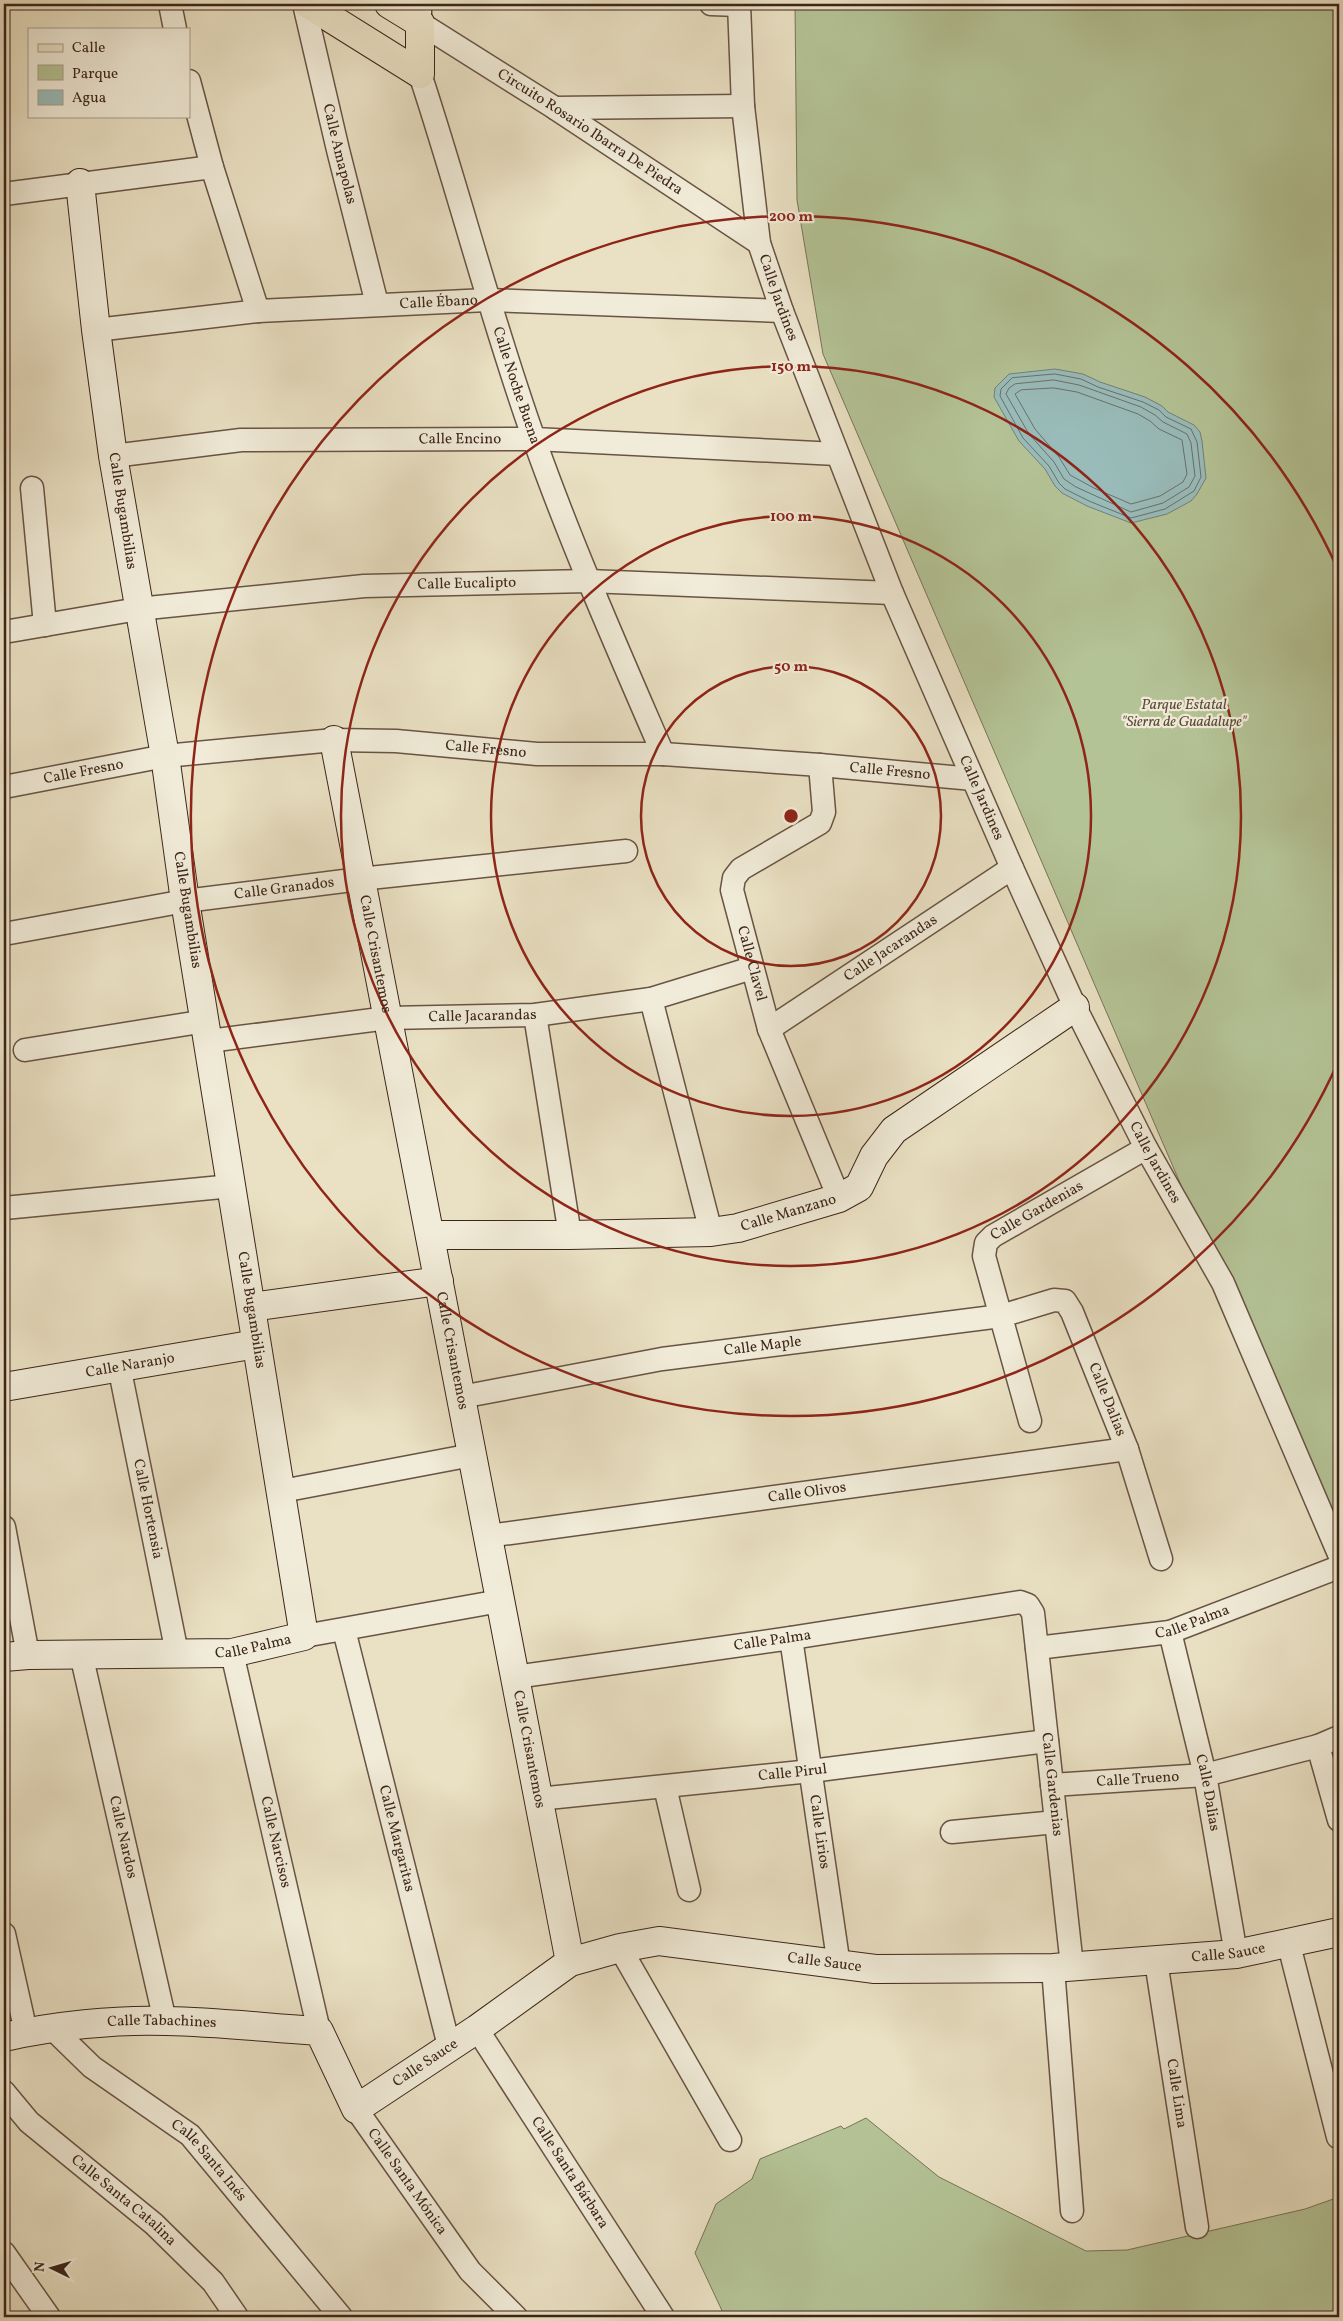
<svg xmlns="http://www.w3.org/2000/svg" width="1343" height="2321" font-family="Vollkorn,serif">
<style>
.green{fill:#b4c396;stroke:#787458}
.water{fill:#99bcba;stroke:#74807a}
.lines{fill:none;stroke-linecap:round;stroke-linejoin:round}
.shore{stroke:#6a706a;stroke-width:1}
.street-casing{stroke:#685444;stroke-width:25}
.secondary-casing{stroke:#3c251a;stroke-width:30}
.primary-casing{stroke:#3c251a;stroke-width:30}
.street{stroke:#f1ecd9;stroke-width:22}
.secondary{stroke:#f1ecd9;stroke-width:28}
.primary{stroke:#eae1c4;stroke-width:28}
.ring{fill:none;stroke:#8f2418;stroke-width:2.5}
.labels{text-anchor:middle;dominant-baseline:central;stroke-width:4.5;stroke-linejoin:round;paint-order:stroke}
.street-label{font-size:15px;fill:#3c251a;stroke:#f1ecd9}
.park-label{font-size:15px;font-style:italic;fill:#5a4c39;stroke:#f1ecd9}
.centre{fill:#8f2418;stroke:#f1ecd9;stroke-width:2.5}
.ring-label{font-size:15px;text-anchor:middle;font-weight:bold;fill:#8f2418;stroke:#f1ecd9;stroke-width:4.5;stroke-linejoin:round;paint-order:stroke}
</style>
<rect width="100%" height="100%" fill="#eae1c4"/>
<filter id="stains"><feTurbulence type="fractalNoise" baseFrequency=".004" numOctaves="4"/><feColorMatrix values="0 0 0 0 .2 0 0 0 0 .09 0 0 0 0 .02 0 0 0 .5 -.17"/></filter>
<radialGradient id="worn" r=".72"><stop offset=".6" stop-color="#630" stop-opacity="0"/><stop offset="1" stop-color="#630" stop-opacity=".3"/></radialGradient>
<path class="green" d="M 795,4 L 1339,4 L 1339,1552 L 823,354 L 797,200 Z
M 866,2118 L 939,2177 L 1086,2251 L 1127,2250 L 1305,2209 L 1339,2197 L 1339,2317 L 725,2317 L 695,2253 L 716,2204 L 752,2179 L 760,2159 L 841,2126 L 844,2129 Z"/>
<path class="water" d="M 1055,369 L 1083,374 L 1100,382 L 1145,397 L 1162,406 L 1168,412 L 1194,425 L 1200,432 L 1202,441 L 1206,478 L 1197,494 L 1191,501 L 1167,514 L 1131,523 L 1087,506 L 1062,493 L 1055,486 L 1045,469 L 1019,441 L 994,397 L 995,388 L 1009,374 Z"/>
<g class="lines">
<path class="shore" d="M 1055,374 L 1081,379 L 1098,387 L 1143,402 L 1159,410 L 1166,417 L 1191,429 L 1197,442 L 1201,477 L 1194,491 L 1165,509 L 1131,518 L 1089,501 L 1065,489 L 1059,483 L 1049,466 L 1023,438 L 1000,396 L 1001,389 L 1012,378 Z
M 1054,380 L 1079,385 L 1141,407 L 1155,415 L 1163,422 L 1187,434 L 1191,443 L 1195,476 L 1189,487 L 1163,503 L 1131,512 L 1076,487 L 1064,479 L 1054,462 L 1029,434 L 1006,394 L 1009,388 L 1015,384 Z
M 1054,388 L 1077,392 L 1138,414 L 1150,421 L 1159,429 L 1182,440 L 1187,474 L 1183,482 L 1160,496 L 1131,504 L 1094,488 L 1070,475 L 1059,457 L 1035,429 L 1015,394 L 1021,390 Z"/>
<defs>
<g id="street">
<path d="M 170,4 L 175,29"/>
<path id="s1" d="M 304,4 L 338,150 L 377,304"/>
<path id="s2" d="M 420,4 L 420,23 L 555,108 L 759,243"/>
<path d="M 711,4 L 739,5"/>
<path id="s3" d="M 739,4 L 743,106 L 759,243 L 782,311 L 892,593 L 1012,868 L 1075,1007 L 1146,1148 L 1223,1283 L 1339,1554"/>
<path id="s4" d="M 420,74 C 460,195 491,319 534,439 C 572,546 618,650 663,754"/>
<path d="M 189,81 L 212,167 L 258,311"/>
<path d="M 555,108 L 743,106"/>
<path d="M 4,194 L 212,167"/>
<path id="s5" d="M 96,330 L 258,311 L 487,300 L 782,311"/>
<path id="s6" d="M 113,456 L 241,440 L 534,439 L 837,454"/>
<path d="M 32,488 L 45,625"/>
<path id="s7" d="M 4,632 L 138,609 L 364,586 L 588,581 L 892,593"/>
<path id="s8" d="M 820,765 L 824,812 L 820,823 L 741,869 L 734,878 L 732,890 L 769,1029 L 839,1198"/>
<path id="s9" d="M 4,787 L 165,756 L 334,740 L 396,741 L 537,754 L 663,754 L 820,765 L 973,779"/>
<path id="s10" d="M 4,934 L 185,901 L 360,879 L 626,851"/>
<path d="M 651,999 L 711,1232"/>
<path d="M 535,1015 L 570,1235"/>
<path id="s11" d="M 769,1029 L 1012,868"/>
<path id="s12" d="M 209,1041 L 388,1018 L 535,1015 L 651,999 L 752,968"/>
<path d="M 25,1050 L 206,1021"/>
<path d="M 4,1208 L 232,1186"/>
<path id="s13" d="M 119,1366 L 177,1653"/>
<path id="s14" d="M 461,1397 L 662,1359 L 1001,1316 L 1054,1300 L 1065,1301 L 1072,1312 L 1127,1449 L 1161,1559"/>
<path id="s15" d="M 1030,1421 L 984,1256 L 986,1243 L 993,1236 L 1146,1148"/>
<path d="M 282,1491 L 472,1455"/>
<path d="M 4,1527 L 28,1655"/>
<path id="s16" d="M 488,1536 L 1127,1449"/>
<path id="s17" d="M 344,1630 L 449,2046"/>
<path id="s18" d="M 1170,1632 L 1205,1775 L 1236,1954"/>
<path d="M 304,1636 L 500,1601"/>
<path id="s19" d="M 791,1638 L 839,1966"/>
<path id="s20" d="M 1037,1648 L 1170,1632 L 1339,1567"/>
<path id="s21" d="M 232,1653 L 319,2031"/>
<path id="s22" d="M 81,1654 L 165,2021"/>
<path id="s23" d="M 515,1677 L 791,1638 L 1020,1602 L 1028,1605 L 1033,1613 L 1072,1966"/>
<path d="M 1318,1746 L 1339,1820"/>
<path id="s24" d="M 1052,1785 L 1205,1775 L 1318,1746 L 1339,1737"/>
<path d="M 665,1787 L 689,1890"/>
<path id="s25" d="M 538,1799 L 811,1771 L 1047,1741"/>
<path d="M 952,1832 L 1056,1822"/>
<path d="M 4,1934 L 26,2032"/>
<path d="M 1289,1945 L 1338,2137"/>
<path d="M 620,1948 L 730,2140"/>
<path id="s26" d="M 1156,1961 L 1197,2227"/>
<path d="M 1053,1968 L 1072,2211"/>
<path id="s27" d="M 53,2029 L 92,2067 L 190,2135 L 341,2317"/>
<path id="s28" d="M 477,2029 L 663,2317"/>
<path id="s29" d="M 4,2092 L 29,2122 L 154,2224 L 213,2282 L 237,2317"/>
<path id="s30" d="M 356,2109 L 470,2271 L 516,2317"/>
<path d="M 4,2253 L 49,2317"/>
</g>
<g id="secondary">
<path id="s31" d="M 334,740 L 570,1962"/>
<path id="s32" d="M 430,1235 L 570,1235 L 711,1232 L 738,1228 L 839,1198 L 859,1187 L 874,1156 L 894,1130 L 1075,1007"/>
<path d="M 251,1307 L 439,1281"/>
<path id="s33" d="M 4,1387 L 256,1344"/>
<path id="s34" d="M 4,1657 L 28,1655 L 232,1653 L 304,1636 L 185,901 L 165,756 L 113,456 L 96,330 L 80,183"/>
<path id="s35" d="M 4,2037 C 53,2026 116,2019 167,2021 C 218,2022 269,2028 319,2031 L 356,2109 L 477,2029 L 570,1962 L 620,1948 L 659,1941 L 875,1969 L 1053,1968 L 1236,1954 L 1339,1932"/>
</g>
<path id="primary" d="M 308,4 L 420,74
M 389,4 L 420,23 L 420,74"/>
</defs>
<use href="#street" class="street-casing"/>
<use href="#secondary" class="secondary-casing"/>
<use href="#primary" class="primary-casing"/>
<use href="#street" class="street"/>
<use href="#secondary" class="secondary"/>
<use href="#primary" class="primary"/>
</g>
<g class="ring">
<circle cx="791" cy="816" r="150"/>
<circle cx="791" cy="816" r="300"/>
<circle cx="791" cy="816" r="450"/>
<path d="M1339 1060A600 600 0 1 1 1339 572"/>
</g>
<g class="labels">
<g class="street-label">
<text stroke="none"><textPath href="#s2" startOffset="221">Circuito Rosario Ibarra De Piedra</textPath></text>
<text stroke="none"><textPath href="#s1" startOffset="154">Calle Amapolas</textPath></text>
<text stroke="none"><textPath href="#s3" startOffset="298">Calle Jardines</textPath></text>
<text stroke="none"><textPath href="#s5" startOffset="344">Calle Ébano</textPath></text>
<text stroke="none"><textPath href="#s4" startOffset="326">Calle Noche Buena</textPath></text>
<text stroke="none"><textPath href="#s6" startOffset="348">Calle Encino</textPath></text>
<text transform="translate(122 511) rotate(81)">Calle Bugambilias</text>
<text stroke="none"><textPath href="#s7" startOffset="466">Calle Eucalipto</textPath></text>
<text stroke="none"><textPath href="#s9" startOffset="486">Calle Fresno</textPath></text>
<text stroke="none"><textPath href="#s9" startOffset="891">Calle Fresno</textPath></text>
<text stroke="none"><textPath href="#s9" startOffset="81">Calle Fresno</textPath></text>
<text stroke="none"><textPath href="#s3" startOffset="838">Calle Jardines</textPath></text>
<text stroke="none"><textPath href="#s10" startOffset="284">Calle Granados</textPath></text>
<text transform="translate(187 910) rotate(81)">Calle Bugambilias</text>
<text stroke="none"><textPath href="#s11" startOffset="146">Calle Jacarandas</textPath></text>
<text stroke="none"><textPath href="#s31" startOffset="218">Calle Crisantemos</textPath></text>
<text stroke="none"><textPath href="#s8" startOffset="250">Calle Clavel</textPath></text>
<text stroke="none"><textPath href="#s12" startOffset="275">Calle Jacarandas</textPath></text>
<text stroke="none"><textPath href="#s3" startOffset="1242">Calle Jardines</textPath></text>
<text stroke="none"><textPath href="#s15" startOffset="245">Calle Gardenias</textPath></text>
<text stroke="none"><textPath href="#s32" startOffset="361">Calle Manzano</textPath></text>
<text transform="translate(251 1310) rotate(81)">Calle Bugambilias</text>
<text stroke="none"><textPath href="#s14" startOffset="306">Calle Maple</textPath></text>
<text stroke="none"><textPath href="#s31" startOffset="622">Calle Crisantemos</textPath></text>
<text stroke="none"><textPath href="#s33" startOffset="128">Calle Naranjo</textPath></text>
<text stroke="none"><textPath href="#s14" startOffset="720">Calle Dalias</textPath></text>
<text stroke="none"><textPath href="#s16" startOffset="322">Calle Olivos</textPath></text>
<text stroke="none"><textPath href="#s13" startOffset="146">Calle Hortensia</textPath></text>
<text stroke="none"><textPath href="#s20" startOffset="158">Calle Palma</textPath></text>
<text stroke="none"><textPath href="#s23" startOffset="260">Calle Palma</textPath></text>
<text stroke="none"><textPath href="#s34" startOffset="250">Calle Palma</textPath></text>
<text stroke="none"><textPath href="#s31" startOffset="1028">Calle Crisantemos</textPath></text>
<text stroke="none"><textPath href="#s25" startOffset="256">Calle Pirul</textPath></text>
<text stroke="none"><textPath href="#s24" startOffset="86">Calle Trueno</textPath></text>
<text stroke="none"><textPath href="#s23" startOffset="701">Calle Gardenias</textPath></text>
<text stroke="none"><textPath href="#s18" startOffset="165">Calle Dalias</textPath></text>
<text stroke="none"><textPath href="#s19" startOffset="196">Calle Lirios</textPath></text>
<text stroke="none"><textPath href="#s22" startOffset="188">Calle Nardos</textPath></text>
<text stroke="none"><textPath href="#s17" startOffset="215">Calle Margaritas</textPath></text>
<text stroke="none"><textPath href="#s21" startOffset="194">Calle Narcisos</textPath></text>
<text stroke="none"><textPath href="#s35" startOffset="1326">Calle Sauce</textPath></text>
<text stroke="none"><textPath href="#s35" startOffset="921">Calle Sauce</textPath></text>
<text stroke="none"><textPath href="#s35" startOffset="159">Calle Tabachines</textPath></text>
<text stroke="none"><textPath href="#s35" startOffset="486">Calle Sauce</textPath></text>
<text stroke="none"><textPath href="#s26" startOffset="134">Calle Lima</textPath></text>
<text stroke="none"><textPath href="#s27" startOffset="205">Calle Santa Inés</textPath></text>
<text stroke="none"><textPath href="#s28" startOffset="171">Calle Santa Bárbara</textPath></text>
<text stroke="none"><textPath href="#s30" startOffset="89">Calle Santa Mónica</textPath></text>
<text stroke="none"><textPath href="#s29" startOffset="162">Calle Santa Catalina</textPath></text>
</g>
<g class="park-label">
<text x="1184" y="705">Parque Estatal<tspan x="1184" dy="17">"Sierra de Guadalupe"</tspan></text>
</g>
</g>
<circle cx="791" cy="816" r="8" class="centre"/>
<g class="ring-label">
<text x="791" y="221">200 m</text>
<text x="791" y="371">150 m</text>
<text x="791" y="521">100 m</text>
<text x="791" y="671">50 m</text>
</g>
<rect width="1343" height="2321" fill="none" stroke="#eae1c4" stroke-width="20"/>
<rect x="5" y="5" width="1333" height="2311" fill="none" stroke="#3c251a" stroke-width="2.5"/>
<rect x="10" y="10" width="1323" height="2301" fill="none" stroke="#3c251a"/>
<rect x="28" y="28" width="162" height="90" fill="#f1ecd9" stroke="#a99c8d"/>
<rect x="38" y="44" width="25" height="8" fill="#eae1c4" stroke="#a99c8d"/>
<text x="72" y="52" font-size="15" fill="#3c251a">Calle</text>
<rect x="38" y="65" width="25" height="15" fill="#b4c396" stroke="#a99c8d"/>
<text x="72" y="78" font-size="15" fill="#3c251a">Parque</text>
<rect x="38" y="90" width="25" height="15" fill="#99bcba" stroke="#a99c8d"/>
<text x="72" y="102" font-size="15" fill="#3c251a">Agua</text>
<g transform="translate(52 2268) rotate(275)" stroke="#f1ecd9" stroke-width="4" paint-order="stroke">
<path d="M0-4L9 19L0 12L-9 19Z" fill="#3c251a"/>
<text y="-8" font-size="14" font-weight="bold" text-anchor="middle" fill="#3c251a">N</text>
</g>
<rect width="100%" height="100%" filter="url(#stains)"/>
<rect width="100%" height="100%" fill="url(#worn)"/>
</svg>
